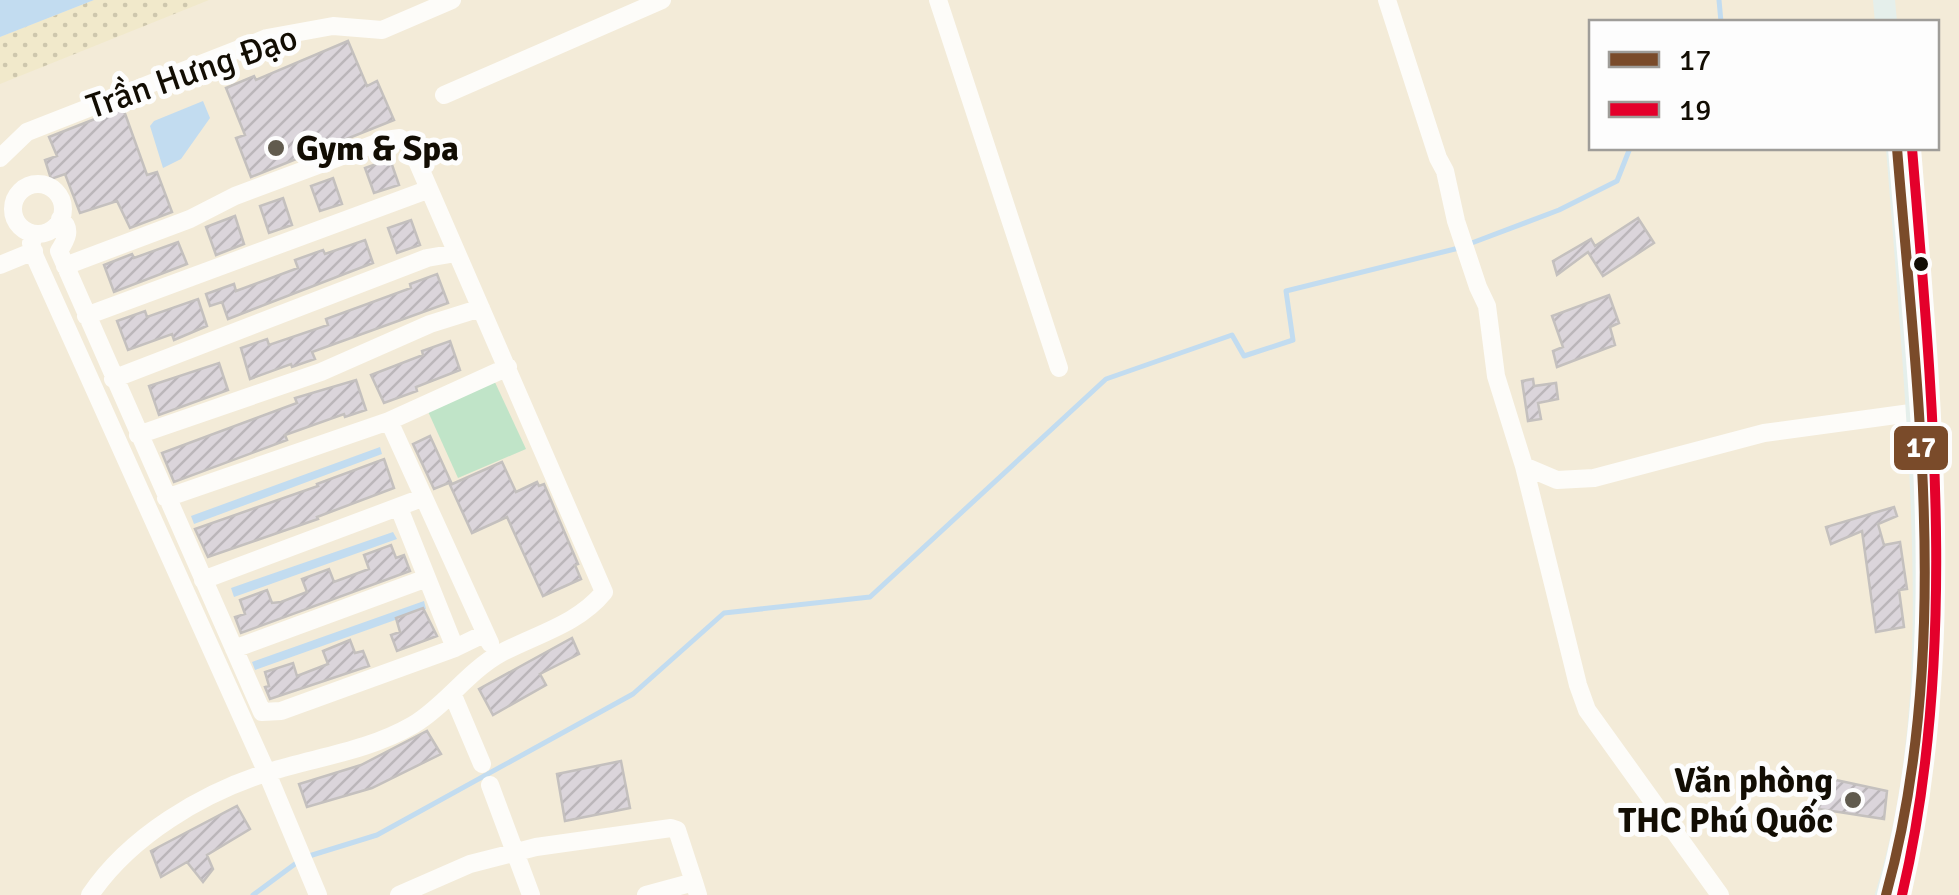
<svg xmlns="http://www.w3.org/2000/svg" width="1959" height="895" font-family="Signika,sans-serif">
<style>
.sand{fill:url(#sand-dots)}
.pitch{fill:#c0e4c8}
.water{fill:#c2dcf0}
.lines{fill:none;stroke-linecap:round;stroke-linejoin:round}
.stream{stroke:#c2dcf0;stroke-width:5}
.building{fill:url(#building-hatch);stroke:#c4c0be;stroke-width:2.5}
.minor{stroke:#fdfcf9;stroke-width:18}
.major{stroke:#e5efeb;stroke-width:22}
.bus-1-casing{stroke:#fdfdfd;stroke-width:18}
.bus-2-casing{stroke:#fdfdfd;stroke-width:18}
.bus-1{stroke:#7a4b2a;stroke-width:10}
.bus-2{stroke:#e4002b;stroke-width:10}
.poi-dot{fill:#615b4e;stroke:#fdfdfd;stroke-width:4}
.bus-dot{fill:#120d03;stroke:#fdfdfd;stroke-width:4}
.labels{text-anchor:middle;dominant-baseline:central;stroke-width:10;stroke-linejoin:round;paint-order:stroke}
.street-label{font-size:35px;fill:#120d03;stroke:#fdfdfd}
.poi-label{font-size:35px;font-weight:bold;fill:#120d03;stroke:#fdfdfd;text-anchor:start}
.line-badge{stroke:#fdfdfd;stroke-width:4}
.badge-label{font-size:28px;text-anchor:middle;font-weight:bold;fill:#fff}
</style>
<defs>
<pattern id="sand-dots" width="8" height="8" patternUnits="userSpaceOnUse" patternTransform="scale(2.5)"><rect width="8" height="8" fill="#f1e9cb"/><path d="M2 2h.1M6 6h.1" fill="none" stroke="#cec7ad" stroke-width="1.8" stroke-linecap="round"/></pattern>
<pattern id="building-hatch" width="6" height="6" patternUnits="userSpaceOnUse" patternTransform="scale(2.5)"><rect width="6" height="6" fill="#dbd5db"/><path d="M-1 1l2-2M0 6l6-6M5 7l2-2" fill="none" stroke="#bbb6ba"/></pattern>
</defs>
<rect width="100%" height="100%" fill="#f3ebd8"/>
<path class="sand" d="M 94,0 L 209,0 L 0,84 L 0,37 Z"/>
<path class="pitch" d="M 493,378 L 526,449 L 458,478 L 426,407 Z"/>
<path class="water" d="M 0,0 L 94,0 L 0,37 Z
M 203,101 L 210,118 L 181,159 L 163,168 L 150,126 L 154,121 Z
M 380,447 L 382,454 L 194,524 L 191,516 Z
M 393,532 L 397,539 L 234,597 L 231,588 Z
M 424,601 L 426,609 L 255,670 L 252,662 Z"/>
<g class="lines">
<path class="stream" d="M 1719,0 L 1721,22
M 1469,244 L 1559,210 L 1617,181 L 1630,148
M 309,856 L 377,835 L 633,694 L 724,613 L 870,597 L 1106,379 L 1232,335 L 1244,356 L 1293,340 L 1286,291 L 1459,248
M 253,895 L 299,861"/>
</g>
<path class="building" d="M 348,41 L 367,86 L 377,81 L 394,120 L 251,177 L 236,138 L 245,135 L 226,88 L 254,76 L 256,80 Z
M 123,108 L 147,175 L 157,172 L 172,212 L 130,228 L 117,201 L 80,213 L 65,174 L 51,179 L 45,160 L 57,156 L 49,137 Z
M 390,159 L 399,185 L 374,193 L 365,168 Z
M 333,178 L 342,204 L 320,211 L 311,186 Z
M 283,198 L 292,225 L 269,233 L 260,206 Z
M 235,216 L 244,244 L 216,255 L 206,227 Z
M 1638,218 L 1654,243 L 1603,276 L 1588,252 L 1557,275 L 1553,261 L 1591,239 L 1595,246 Z
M 411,220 L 420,245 L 397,253 L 388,228 Z
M 365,240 L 373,263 L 228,319 L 222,302 L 210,306 L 206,294 L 234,284 L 236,291 L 298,268 L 295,260 L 323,250 L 325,254 Z
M 178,242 L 187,264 L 114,292 L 104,265 L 132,254 L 134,258 Z
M 437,274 L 448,303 L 312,352 L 315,359 L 292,367 L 291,364 L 250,379 L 241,348 L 267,339 L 269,345 L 328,325 L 326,319 L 411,288 L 410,284 Z
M 1609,295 L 1619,323 L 1610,327 L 1615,345 L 1557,367 L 1553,351 L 1563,347 L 1552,316 Z
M 198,299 L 207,326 L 174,340 L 172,334 L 128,350 L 117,321 L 145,311 L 147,317 Z
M 450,341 L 460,370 L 416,387 L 417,391 L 384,403 L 371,375 L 423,355 L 422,351 Z
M 219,363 L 228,390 L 159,415 L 149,386 Z
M 1533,379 L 1534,386 L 1556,383 L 1558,399 L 1538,403 L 1541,419 L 1528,421 L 1522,381 Z
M 356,380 L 366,410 L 345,417 L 344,414 L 285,435 L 287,440 L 174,482 L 162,453 L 297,403 L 295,398 Z
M 430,436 L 451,482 L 434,489 L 413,444 Z
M 384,459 L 394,488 L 317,517 L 318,519 L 208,557 L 195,529 L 318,486 L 317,484 Z
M 502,462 L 516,492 L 537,482 L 539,486 L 544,484 L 578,564 L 575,565 L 581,579 L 543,596 L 507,517 L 472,533 L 450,485 Z
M 1894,507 L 1897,516 L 1878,524 L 1884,545 L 1900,542 L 1907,589 L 1899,590 L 1904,627 L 1876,632 L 1862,531 L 1831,544 L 1826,527 Z
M 391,545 L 396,558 L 404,555 L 410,571 L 241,633 L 235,617 L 245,614 L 240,600 L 267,590 L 272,603 L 281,602 L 307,592 L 302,579 L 329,569 L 334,582 L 342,579 L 369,569 L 364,555 Z
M 423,608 L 437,636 L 397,651 L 391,635 L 400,632 L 396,618 Z
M 572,638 L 579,654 L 540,674 L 546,685 L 493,715 L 479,689 Z
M 350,640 L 355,653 L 363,651 L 369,666 L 270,699 L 265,687 L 269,686 L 265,672 L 293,663 L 297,676 L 328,664 L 323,651 Z
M 427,731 L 441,754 L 372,788 L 307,807 L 299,784 L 361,765 Z
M 621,761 L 630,808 L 565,821 L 557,774 Z
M 1822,777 L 1887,791 L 1884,819 L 1819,809 Z
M 237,806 L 250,829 L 207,855 L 213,869 L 203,882 L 187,862 L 161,877 L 151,851 Z"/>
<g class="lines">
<path class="minor" d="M 938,0 L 1059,368
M 1387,0 L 1438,158 L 1445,171 L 1456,221 L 1478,287 L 1487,306 L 1496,376 L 1524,466 L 1578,685 L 1587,710 L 1720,895
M 444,95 L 662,0
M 0,158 L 27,132 L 267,38 L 333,26 L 382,30 L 452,0
M13 209a25 25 0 1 1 50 0a25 25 0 1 1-50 0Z
M 60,219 C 73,229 66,240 59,251 L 262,712 L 281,711 L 455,648 L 484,634
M 36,234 L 31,243 L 35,257 L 267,773 L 318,895
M 0,265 L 34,251
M 65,266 L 190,219 L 235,196 L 385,140 L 400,138 L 410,145 L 604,592 C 578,624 537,634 501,653 C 468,671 445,706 413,725 C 368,751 317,757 269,772 C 202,793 130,836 90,895
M 86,316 L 427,190
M 113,379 L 427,258 L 456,253
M 389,421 L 490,643
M 138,435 L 321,372 L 430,324 L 481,308
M 1524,466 L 1557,480 L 1594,478 L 1764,433 L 1918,412
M 166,498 L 389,421 L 508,367
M 399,508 L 455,648
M 203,580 L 422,498
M 234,649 L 427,578
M 452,693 L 482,764
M 490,785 L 531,895
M 399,895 L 470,864 L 536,847 L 671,828 L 677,830 L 694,882
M 646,895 L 694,882 L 698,895"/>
<path class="major" d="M 1884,0 L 1886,22
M 1886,895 C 1927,765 1927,624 1921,488 C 1916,375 1906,261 1897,148"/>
<defs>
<path id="bus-1" d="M 1886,895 C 1953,652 1917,395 1897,148"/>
<path id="bus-2" d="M 1902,895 C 1959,653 1932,394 1912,148"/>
</defs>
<use href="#bus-1" class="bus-1-casing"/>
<use href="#bus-2" class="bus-2-casing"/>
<use href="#bus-1" class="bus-1"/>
<use href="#bus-2" class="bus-2"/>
</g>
<g class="poi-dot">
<circle cx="276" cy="148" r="10"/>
<circle cx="1853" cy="800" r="10"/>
</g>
<circle class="bus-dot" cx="1921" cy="264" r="9"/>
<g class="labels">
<g class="street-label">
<text transform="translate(192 72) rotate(-19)">Trần Hưng Đạo</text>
</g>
<g class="poi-label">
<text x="296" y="148">Gym &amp; Spa</text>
<text x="1833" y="780" text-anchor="end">Văn phòng<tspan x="1833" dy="40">THC Phú Quốc</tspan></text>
</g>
</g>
<rect class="line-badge" x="1892" y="424" width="58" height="48" rx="10" fill="#7a4b2a"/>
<g class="badge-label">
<text x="1921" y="457">17</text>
</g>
<rect x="1589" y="20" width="350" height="130" fill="#fdfdfd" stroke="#9f9d99" stroke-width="2.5"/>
<rect x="1609" y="52" width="50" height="15" fill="#7a4b2a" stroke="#9f9d99" stroke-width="2.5"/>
<text x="1679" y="70" font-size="30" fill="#120d03">17</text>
<rect x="1609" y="102" width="50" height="15" fill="#e4002b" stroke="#9f9d99" stroke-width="2.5"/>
<text x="1679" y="120" font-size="30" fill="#120d03">19</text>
</svg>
